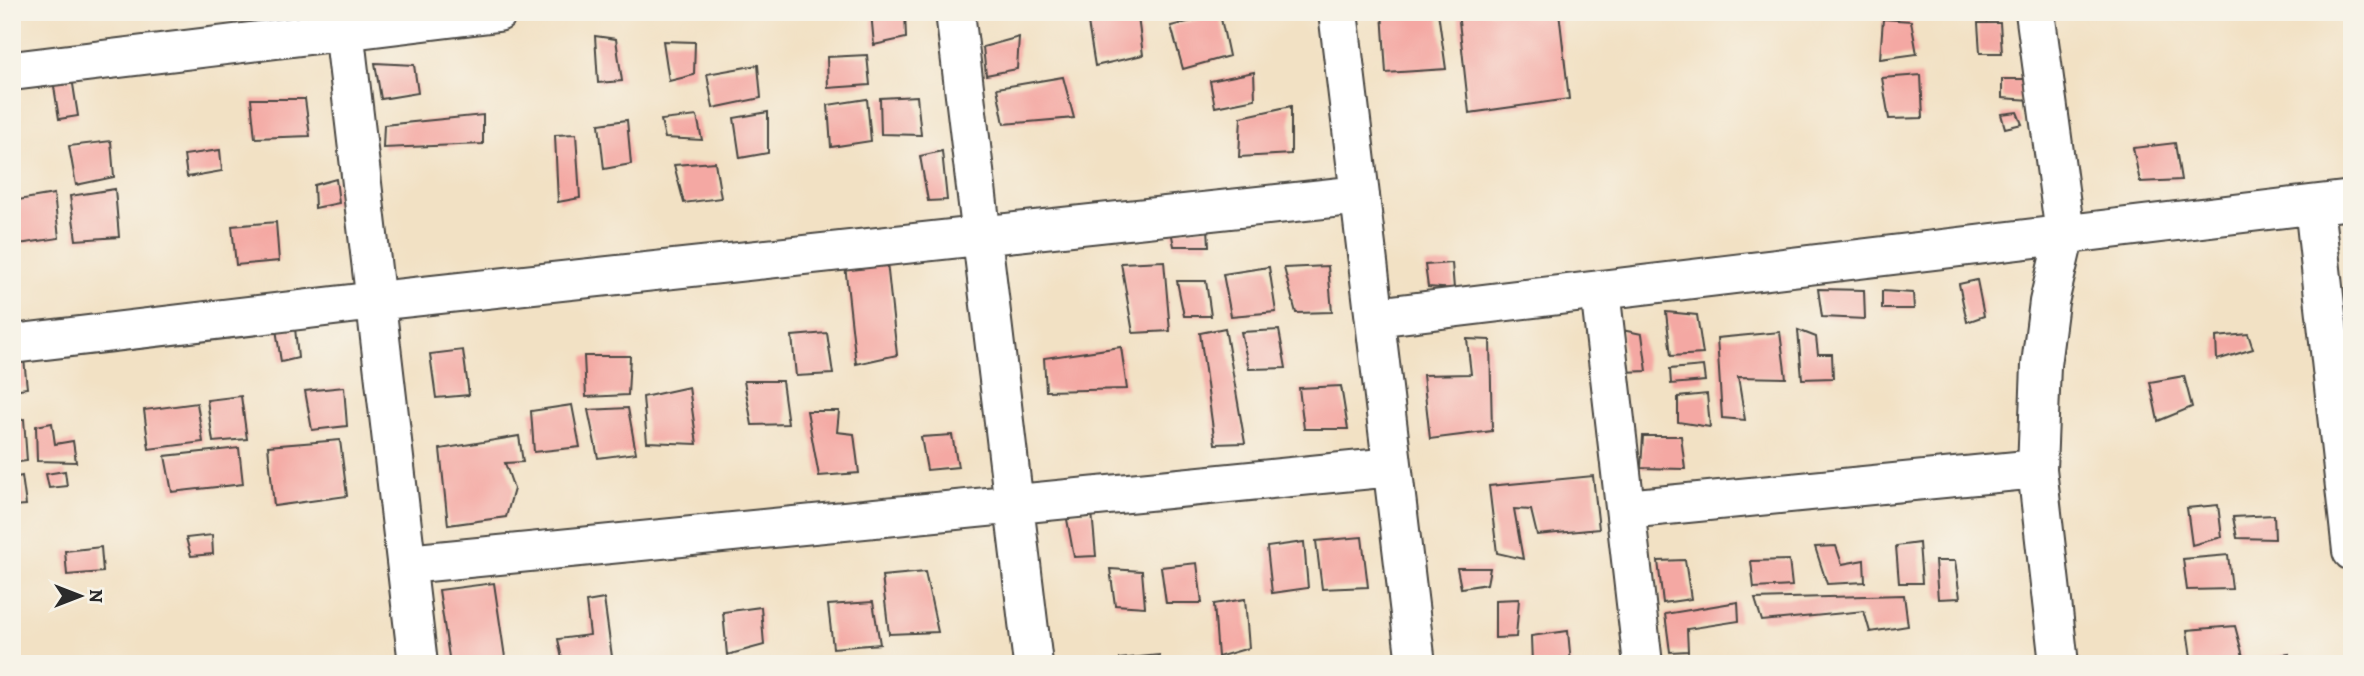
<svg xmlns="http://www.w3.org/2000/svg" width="2364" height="676" font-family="Alegreya,serif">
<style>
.building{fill:#f4a8a3}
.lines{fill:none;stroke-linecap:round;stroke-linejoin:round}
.minor-casing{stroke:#494642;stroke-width:42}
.minor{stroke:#fff;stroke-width:38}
</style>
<rect width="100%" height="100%" fill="#f7f3e8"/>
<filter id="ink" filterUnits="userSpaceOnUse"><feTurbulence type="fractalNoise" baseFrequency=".0143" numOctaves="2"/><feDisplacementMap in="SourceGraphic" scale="14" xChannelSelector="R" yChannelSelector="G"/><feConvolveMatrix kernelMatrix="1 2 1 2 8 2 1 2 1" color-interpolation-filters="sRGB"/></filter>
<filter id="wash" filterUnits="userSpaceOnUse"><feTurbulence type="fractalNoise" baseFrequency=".00686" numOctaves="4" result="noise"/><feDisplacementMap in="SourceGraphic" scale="28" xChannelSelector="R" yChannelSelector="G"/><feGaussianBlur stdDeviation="1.57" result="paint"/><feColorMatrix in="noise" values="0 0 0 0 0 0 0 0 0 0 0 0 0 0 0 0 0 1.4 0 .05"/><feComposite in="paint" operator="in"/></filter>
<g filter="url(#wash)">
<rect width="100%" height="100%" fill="#f2e1c4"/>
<g id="blocks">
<path class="building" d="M 871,12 L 905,12 L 906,38 L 874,45 Z
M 1382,12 L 1438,12 L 1446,69 L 1386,73 Z
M 1458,12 L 1559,12 L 1569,99 L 1469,113 Z
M 1220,14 L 1229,56 L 1183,69 L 1171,26 Z
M 1138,17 L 1143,55 L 1095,66 L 1088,23 Z
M 1883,19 L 1911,21 L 1917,54 L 1880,59 Z
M 1978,23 L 2000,23 L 2002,53 L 1980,53 Z
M 595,36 L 616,39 L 622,81 L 598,83 Z
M 1019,37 L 1017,69 L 986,75 L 983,47 Z
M 663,41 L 695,42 L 694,75 L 669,81 Z
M 867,55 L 870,85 L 828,88 L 827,57 Z
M 375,63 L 414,65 L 418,93 L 381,99 Z
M 758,65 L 761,98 L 713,108 L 707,74 Z
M 1254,72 L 1255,99 L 1215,107 L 1210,81 Z
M 1921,75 L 1923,118 L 1889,119 L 1882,78 Z
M 1063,77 L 1074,118 L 1004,124 L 997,88 Z
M 72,78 L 78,116 L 59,119 L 53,80 Z
M 2002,79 L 2029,79 L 2031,100 L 2002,98 Z
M 917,96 L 921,135 L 881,134 L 880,98 Z
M 251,99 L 305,99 L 310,136 L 255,138 Z
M 867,99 L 871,141 L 831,147 L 828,105 Z
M 1291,106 L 1291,154 L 1239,157 L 1241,117 Z
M 768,112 L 768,153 L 740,158 L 734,118 Z
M 2017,112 L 2022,124 L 2005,128 L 2001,114 Z
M 483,115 L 483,144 L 383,148 L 384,125 Z
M 697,116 L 702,140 L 665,138 L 661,120 Z
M 627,120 L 631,164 L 604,169 L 599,124 Z
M 576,134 L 580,198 L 558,202 L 555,135 Z
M 111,141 L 114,177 L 76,185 L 69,146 Z
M 2175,143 L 2181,180 L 2140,182 L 2133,148 Z
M 220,150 L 222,171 L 187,177 L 184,155 Z
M 942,151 L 947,200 L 928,201 L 920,156 Z
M 715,162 L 721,198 L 684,203 L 674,165 Z
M 336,179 L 339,203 L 315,208 L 314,185 Z
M 115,189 L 119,237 L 76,240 L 70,196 Z
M 54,194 L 59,238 L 12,245 L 12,201 Z
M 276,222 L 279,261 L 236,265 L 232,226 Z
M 1208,227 L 1209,246 L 1174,246 L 1171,231 Z
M 1164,261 L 1170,331 L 1133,333 L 1121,263 Z
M 887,262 L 897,355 L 856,364 L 845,265 Z
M 1452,263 L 1454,289 L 1428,287 L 1425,265 Z
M 1328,266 L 1332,312 L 1296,313 L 1284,268 Z
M 1269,267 L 1276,312 L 1231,316 L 1223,274 Z
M 1977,280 L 1984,316 L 1967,322 L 1959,284 Z
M 1177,281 L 1206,281 L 1211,316 L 1184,316 Z
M 1818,289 L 1864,290 L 1865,319 L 1822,317 Z
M 1882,291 L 1913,293 L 1914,309 L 1882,309 Z
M 1666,312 L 1697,315 L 1703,354 L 1671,356 Z
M 295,328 L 298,358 L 281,362 L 276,329 Z
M 1225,328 L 1245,443 L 1215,444 L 1200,333 Z
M 1279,330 L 1286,368 L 1249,369 L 1241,332 Z
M 1622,330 L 1642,334 L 1647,371 L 1624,372 Z
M 1798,330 L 1816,337 L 1818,354 L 1832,354 L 1833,378 L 1802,379 Z
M 1780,332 L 1786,378 L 1738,377 L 1745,420 L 1722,418 L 1717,338 Z
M 827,333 L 833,374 L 796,376 L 792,336 Z
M 2248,334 L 2253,349 L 2217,360 L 2216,337 Z
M 1467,339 L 1490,340 L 1492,431 L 1430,439 L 1423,375 L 1471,374 Z
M 1121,347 L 1127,389 L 1046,391 L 1044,358 Z
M 463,350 L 469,395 L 436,398 L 430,354 Z
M 584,356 L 630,356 L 628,395 L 586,397 Z
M 24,359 L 27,388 L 12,390 L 12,361 Z
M 1703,366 L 1705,381 L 1671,384 L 1670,369 Z
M 2184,376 L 2192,407 L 2158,421 L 2150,382 Z
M 744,381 L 782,381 L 788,424 L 752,425 Z
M 1341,386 L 1348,429 L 1304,429 L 1299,388 Z
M 344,387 L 347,426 L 312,430 L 305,391 Z
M 689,387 L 697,444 L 647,442 L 643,397 Z
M 1707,394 L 1710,427 L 1678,422 L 1678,397 Z
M 241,396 L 247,439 L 213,442 L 207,400 Z
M 197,403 L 203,442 L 149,449 L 144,410 Z
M 572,405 L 580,447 L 534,452 L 531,411 Z
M 628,408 L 636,453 L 598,458 L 588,410 Z
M 807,411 L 839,411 L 837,432 L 854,434 L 859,473 L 819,476 Z
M 24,419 L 27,461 L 12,463 L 12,420 Z
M 52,423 L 55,444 L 73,441 L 76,462 L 37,461 L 36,426 Z
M 952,435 L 958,467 L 927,470 L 921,437 Z
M 519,436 L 523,462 L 505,463 L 514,489 L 506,517 L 448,525 L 440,449 Z
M 1643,436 L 1681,436 L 1685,469 L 1641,468 Z
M 340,440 L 347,496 L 274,506 L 268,446 Z
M 239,448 L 243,484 L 172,492 L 165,456 Z
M 65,471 L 67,486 L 49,488 L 46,474 Z
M 22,476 L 26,505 L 12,506 L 12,478 Z
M 1593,476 L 1599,529 L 1537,535 L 1531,510 L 1514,509 L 1523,559 L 1497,553 L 1489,486 Z
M 2218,505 L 2222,537 L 2192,545 L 2187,508 Z
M 1092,512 L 1096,556 L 1074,557 L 1066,514 Z
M 2274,515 L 2275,539 L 2237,538 L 2233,517 Z
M 212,535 L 213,554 L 191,556 L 186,538 Z
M 1362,537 L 1368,587 L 1322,589 L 1316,541 Z
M 1304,542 L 1308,588 L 1272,593 L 1267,547 Z
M 1919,543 L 1922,583 L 1899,583 L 1896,546 Z
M 1836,546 L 1842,564 L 1864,560 L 1865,582 L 1827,584 L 1815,547 Z
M 101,547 L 103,572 L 67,575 L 65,551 Z
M 2228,555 L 2232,589 L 2187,590 L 2183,559 Z
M 1685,560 L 1691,599 L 1663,603 L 1658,561 Z
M 1789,560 L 1792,586 L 1754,588 L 1751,561 Z
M 1935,561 L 1955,561 L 1960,598 L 1938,599 Z
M 1197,563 L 1202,603 L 1166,603 L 1161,567 Z
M 1457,568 L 1490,568 L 1487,584 L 1461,588 Z
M 1110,569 L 1142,571 L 1145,607 L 1115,605 Z
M 925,572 L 938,632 L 889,634 L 882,576 Z
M 494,583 L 506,664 L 450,664 L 439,590 Z
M 1904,595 L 1908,626 L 1870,632 L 1864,611 L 1762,621 L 1755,599 Z
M 604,599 L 613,664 L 563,664 L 558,639 L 590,635 L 586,602 Z
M 1245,599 L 1249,648 L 1218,657 L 1214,604 Z
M 1519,599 L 1516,637 L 1495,638 L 1495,600 Z
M 873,602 L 880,644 L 833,648 L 828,605 Z
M 1738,602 L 1739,621 L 1687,629 L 1688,651 L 1670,652 L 1665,614 Z
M 761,607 L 764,645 L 727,655 L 723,612 Z
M 2235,626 L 2245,664 L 2192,664 L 2187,630 Z
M 1568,631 L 1571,664 L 1532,664 L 1531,636 Z
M 2289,654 L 2289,664 L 2248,664 L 2247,660 Z
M 1159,655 L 1160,664 L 1120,664 L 1120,659 Z"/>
</g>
</g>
<g filter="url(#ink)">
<use href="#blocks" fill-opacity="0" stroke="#494642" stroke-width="2"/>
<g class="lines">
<defs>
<path id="minor" d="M 342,12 L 418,664
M 955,12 L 1033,664
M 1338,12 L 1416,664
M 2035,12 L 2065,234 L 2049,302 L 2041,365 L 2037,469 L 2059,664
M 12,71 L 498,12
M 2314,205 L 2352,551
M 1600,290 L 1643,664
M 1375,317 L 2352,200
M 12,344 L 376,301 L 1360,195
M 1626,509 L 2037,469
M 407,564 L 1392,467"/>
</defs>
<use href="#minor" class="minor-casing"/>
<use href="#minor" class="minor"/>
</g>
</g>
<rect width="2364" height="676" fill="none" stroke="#f7f3e8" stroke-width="42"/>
<g transform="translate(80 596) rotate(90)" stroke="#f7f3e8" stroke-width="5" paint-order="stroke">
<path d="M0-5L12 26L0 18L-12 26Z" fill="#2b2b2b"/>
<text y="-10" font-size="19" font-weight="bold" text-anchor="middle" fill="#2b2b2b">N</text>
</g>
</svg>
